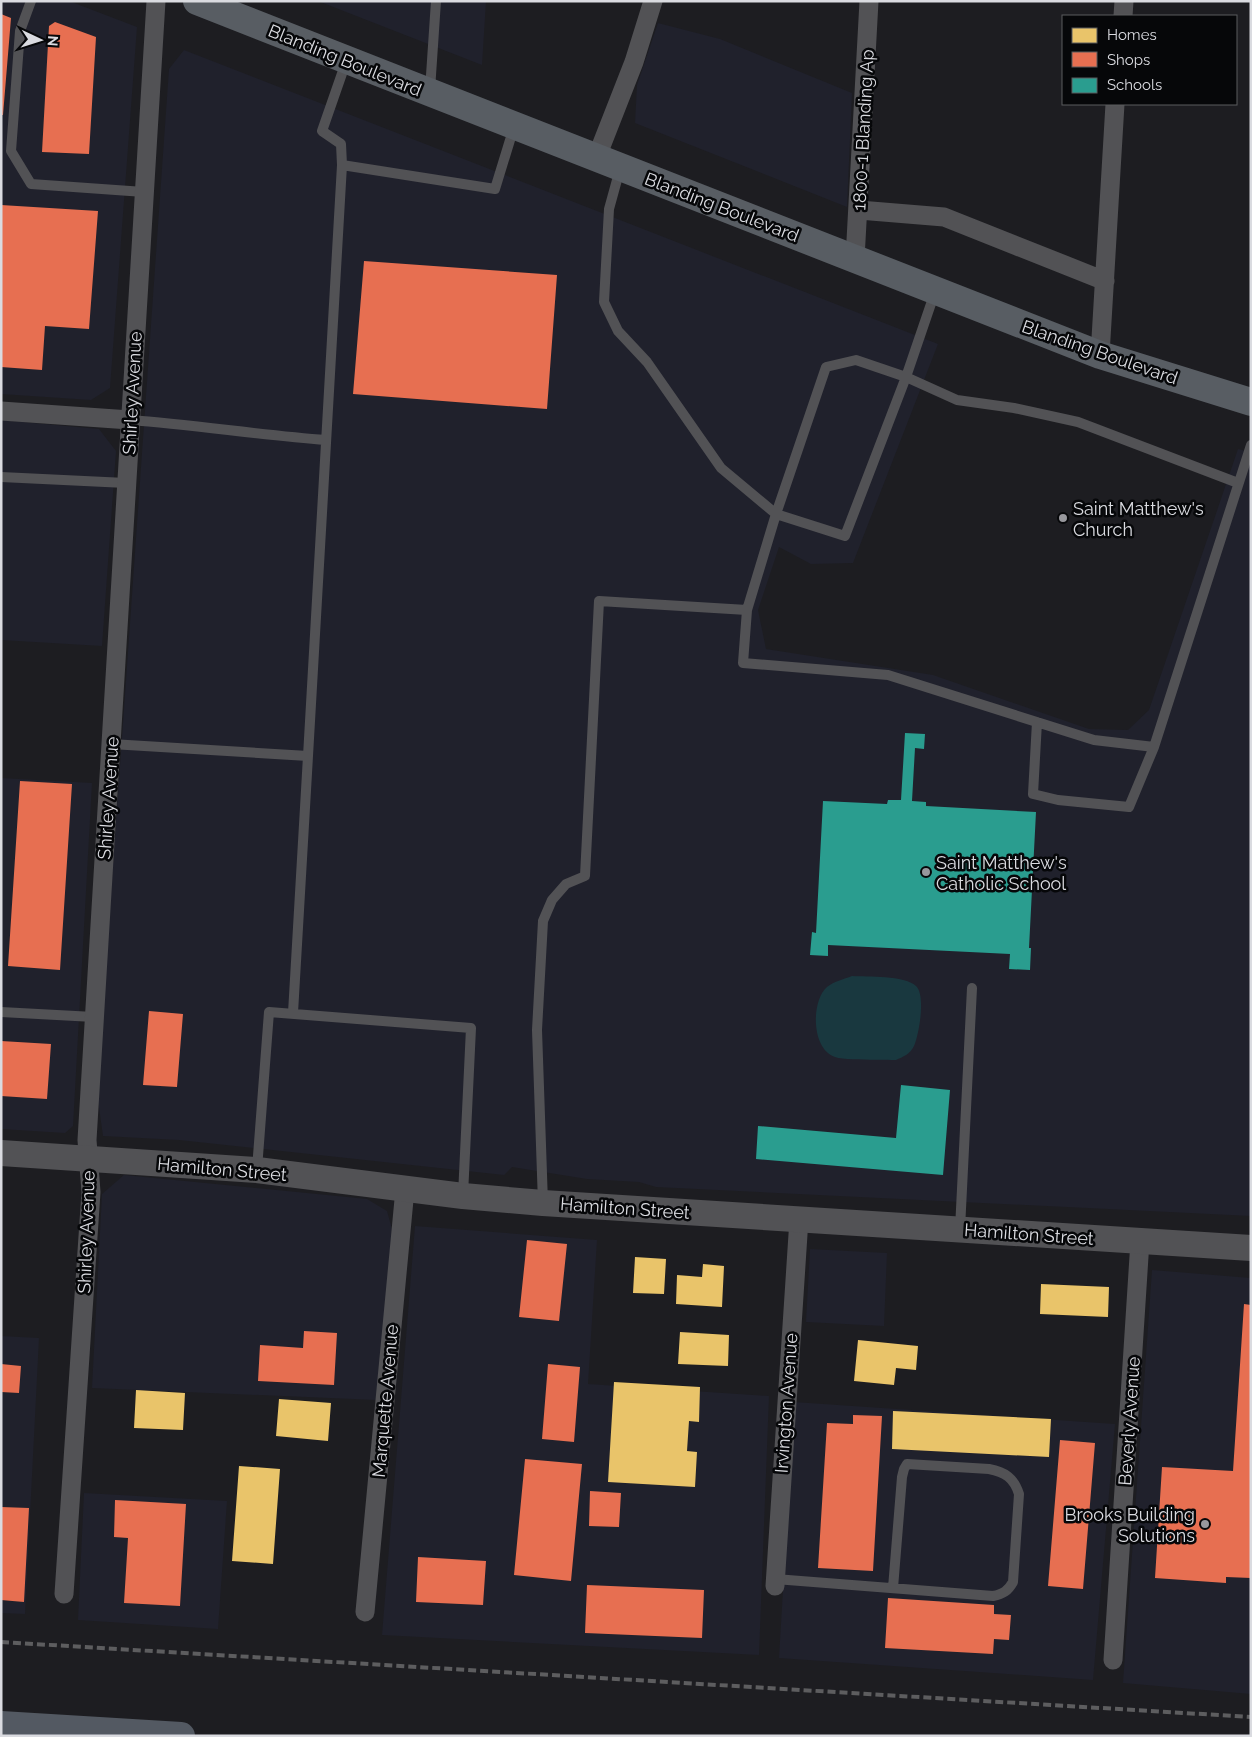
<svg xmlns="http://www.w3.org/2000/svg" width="1252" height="1737" font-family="Raleway,sans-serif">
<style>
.built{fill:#20212c}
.water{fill:#19383f}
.homes{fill:#e9c46a}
.shops{fill:#e76f51}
.schools{fill:#2a9d8f}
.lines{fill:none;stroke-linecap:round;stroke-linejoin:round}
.lane{stroke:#525255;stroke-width:10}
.street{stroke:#525255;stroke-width:19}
.secondary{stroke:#525255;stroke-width:26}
.primary{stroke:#585d63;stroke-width:28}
.highway{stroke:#535962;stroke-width:28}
.rail{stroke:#5d5d5f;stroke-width:4;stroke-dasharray:8 4;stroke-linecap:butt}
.poi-dot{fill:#98989d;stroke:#060709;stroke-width:2}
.labels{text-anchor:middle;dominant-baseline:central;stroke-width:5;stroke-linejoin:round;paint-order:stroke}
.street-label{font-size:18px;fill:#dadbe0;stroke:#060709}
.poi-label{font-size:18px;fill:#dadbe0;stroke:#060709;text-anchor:start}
</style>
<rect width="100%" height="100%" fill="#1d1d21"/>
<path class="built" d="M 1,1 L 69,1 L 137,27 L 110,388 L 91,400 L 1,394 Z
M 318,1 L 486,1 L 482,65 Z
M 658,23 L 720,39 L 852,93 L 847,207 L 635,123 L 637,85 Z
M 184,50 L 938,344 L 853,563 L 811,564 L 779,547 L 758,610 L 766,649 L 933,675 L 1089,729 L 1128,730 L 1149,710 L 1238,449 L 1251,452 L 1251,1216 L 656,1187 L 639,1182 L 587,1179 L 512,1167 L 504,1175 L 179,1140 L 103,1136 L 97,1093 L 169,69 Z
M 1,420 L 99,429 L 116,451 L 102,646 L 1,640 Z
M 1,778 L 92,783 L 73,1126 L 65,1133 L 1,1129 Z
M 124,1175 L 367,1199 L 387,1211 L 392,1229 L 377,1400 L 92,1388 L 102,1194 Z
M 415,1226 L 597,1240 L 588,1384 L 769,1396 L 759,1655 L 382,1635 Z
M 810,1249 L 887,1253 L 884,1326 L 806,1322 Z
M 1152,1270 L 1251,1278 L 1251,1694 L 1123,1683 Z
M 1,1336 L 39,1338 L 25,1614 L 1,1613 Z
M 794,1402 L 1115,1424 L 1093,1680 L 779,1658 Z
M 84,1493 L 227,1501 L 218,1629 L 78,1620 Z"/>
<path class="water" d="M 852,976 C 868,977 904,975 916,986 C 926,995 919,1035 914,1046 C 910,1054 903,1057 896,1060 C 881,1059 847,1061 835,1057 C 811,1049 811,1001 827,987 C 833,982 844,979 852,976 Z"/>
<path class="homes" d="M 635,1257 L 666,1259 L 664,1294 L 633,1293 Z
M 703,1264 L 724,1266 L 722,1307 L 676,1304 L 677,1275 L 702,1277 Z
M 1041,1284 L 1109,1287 L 1108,1317 L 1040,1314 Z
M 680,1332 L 729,1335 L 728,1366 L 678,1364 Z
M 858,1340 L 918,1346 L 916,1370 L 896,1368 L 894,1385 L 854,1381 Z
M 614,1382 L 700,1387 L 699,1422 L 689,1421 L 687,1451 L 697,1452 L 695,1487 L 608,1482 Z
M 136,1390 L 185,1393 L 183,1430 L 134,1428 Z
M 279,1399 L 331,1403 L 328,1441 L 276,1436 Z
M 893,1411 L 1051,1419 L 1049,1457 L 892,1449 Z
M 239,1466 L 280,1469 L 273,1564 L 232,1561 Z"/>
<path class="shops" d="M 1,14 L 11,18 L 3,115 L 1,115 Z
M 55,22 L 96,37 L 89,154 L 42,152 L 49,26 Z
M 1,205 L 98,211 L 89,329 L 45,326 L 42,370 L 1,367 Z
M 364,261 L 557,275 L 547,409 L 353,394 Z
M 20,781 L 72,784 L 60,970 L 8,966 Z
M 149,1011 L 183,1014 L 177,1087 L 143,1085 Z
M 1,1041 L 51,1044 L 47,1099 L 1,1096 Z
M 527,1240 L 567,1244 L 559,1321 L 519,1317 Z
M 1244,1304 L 1251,1305 L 1251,1578 L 1226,1577 L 1226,1583 L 1155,1578 L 1162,1467 L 1233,1471 Z
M 304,1331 L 337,1333 L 334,1385 L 258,1381 L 260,1345 L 303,1348 Z
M 1,1364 L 21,1366 L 19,1393 L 1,1392 Z
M 548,1364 L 580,1367 L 574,1442 L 542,1439 Z
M 853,1415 L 882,1416 L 873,1571 L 818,1568 L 827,1423 L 853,1424 Z
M 1060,1440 L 1095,1443 L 1083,1589 L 1048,1586 Z
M 525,1459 L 582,1464 L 571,1581 L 514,1575 Z
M 590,1491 L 621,1493 L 619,1527 L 589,1526 Z
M 115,1500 L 186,1504 L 180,1606 L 124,1603 L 128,1538 L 114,1537 Z
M 1,1507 L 29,1508 L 24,1602 L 1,1600 Z
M 418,1557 L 486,1561 L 483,1605 L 416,1602 Z
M 587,1585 L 704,1590 L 702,1638 L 585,1633 Z
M 888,1598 L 994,1605 L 994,1614 L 1011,1615 L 1009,1640 L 994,1639 L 993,1654 L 885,1648 Z"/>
<path class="schools" d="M 905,733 L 925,734 L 924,749 L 915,748 L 912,801 L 926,802 L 926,806 L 1036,812 L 1029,948 L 1031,948 L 1030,970 L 1009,969 L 1010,954 L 828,945 L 828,956 L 810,955 L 812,932 L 816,933 L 823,801 L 887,804 L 888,800 L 901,800 Z
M 901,1085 L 950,1090 L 943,1175 L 756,1159 L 758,1126 L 896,1138 Z"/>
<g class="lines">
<path class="lane" d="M 31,1 L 20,31 L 11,151 L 31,184 L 144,192
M 346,62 L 322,131 L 341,144 L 342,165 L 495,189 L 514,127
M 430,90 L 436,1
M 620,169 L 609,209 L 604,302 L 618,331 L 647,362 L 721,468 L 776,514 L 826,367 L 856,360 L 906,377 L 957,400 L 1014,408 L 1078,422 L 1238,483
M 130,420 C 196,425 260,435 326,440
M 1,477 L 126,483
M 747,610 L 776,514 L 845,536 L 906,377 L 935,292
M 1037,722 L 1033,794 L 1058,800 L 1129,807 L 1154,747 L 1251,445
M 111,744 L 308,756 L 293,1013
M 308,756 L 342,165
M 1,1012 L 94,1017
M 257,1169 L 269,1012 L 471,1028 L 463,1195
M 543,1203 L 537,1030 L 543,921 L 552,900 L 566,884 L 585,876 L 599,601 L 747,610 L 743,663 L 888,675 L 1094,740 L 1154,747
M 960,1229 L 972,988
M 775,1579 L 993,1596 C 1003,1594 1008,1591 1013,1582 L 1019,1494 C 1014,1478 1005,1472 989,1469 L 907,1464 L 904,1469 L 902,1477 L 893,1588"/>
<path class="street" d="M 1123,16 L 1124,1
M 596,159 L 634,62 L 653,1
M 859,210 L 944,217 L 1105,281
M 855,259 L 869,1
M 1100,355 L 1115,104
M 1,411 L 130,420
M 775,1586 L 799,1219
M 64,1594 L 91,1192 L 87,1140 L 156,1
M 365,1612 L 405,1189
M 1113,1660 L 1140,1241"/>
<path class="secondary" d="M 1,1153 L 257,1170 L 463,1196 L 543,1203 L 1251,1248"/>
<path class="primary" d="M 197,1 L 1100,355 L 1251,402"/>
<path class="highway" d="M 1,1725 L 181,1736"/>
<path class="rail" d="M 1,1642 L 1251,1717"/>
</g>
<g class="poi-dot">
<circle cx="1063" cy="518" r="5"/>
<circle cx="926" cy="872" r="5"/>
<circle cx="1205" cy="1524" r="5"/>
</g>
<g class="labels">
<g class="street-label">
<text transform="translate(345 60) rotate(22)">Blanding Boulevard</text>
<text transform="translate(863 130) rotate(-87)">1800-1 Blanding Ap</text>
<text transform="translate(722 207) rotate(21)">Blanding Boulevard</text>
<text transform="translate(1100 352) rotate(19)">Blanding Boulevard</text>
<text transform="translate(132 393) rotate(-87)">Shirley Avenue</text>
<text transform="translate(108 798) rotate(-86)">Shirley Avenue</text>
<text transform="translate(222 1169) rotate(5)">Hamilton Street</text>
<text transform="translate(625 1208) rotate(4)">Hamilton Street</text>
<text transform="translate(86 1232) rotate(-88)">Shirley Avenue</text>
<text transform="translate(1029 1234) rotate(4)">Hamilton Street</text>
<text transform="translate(385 1401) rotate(-85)">Marquette Avenue</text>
<text transform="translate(786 1403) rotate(-86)">Irvington Avenue</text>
<text transform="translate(1129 1421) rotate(-86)">Beverly Avenue</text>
</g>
<g class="poi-label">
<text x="1073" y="508">Saint Matthew's<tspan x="1073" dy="21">Church</tspan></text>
<text x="936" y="862">Saint Matthew's<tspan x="936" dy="21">Catholic School</tspan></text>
<text x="1195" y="1514" text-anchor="end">Brooks Building<tspan x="1195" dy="21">Solutions</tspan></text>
</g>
</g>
<rect width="1252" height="1737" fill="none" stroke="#dadbe0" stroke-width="5"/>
<rect x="1062" y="15" width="175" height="90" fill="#060709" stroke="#5b5c5f"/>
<rect x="1072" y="28" width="25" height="15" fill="#e9c46a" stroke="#5b5c5f"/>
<text x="1107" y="40" font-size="15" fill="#dadbe0">Homes</text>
<rect x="1072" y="52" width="25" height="15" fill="#e76f51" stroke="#5b5c5f"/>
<text x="1107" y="65" font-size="15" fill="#dadbe0">Shops</text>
<rect x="1072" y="78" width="25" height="15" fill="#2a9d8f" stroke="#5b5c5f"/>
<text x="1107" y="90" font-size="15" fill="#dadbe0">Schools</text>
<g transform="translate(40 40) rotate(94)" stroke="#060709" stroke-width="4" paint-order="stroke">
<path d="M0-4L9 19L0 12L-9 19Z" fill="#dadbe0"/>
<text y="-8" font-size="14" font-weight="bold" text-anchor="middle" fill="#dadbe0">N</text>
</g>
</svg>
